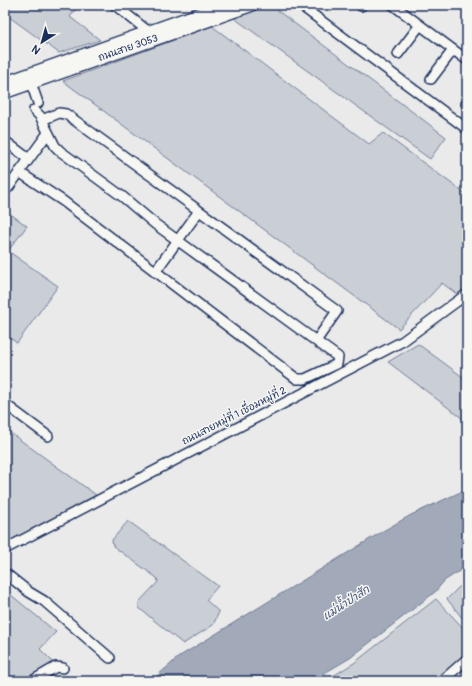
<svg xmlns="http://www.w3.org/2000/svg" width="472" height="686" font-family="Pangolin,'Playpen Sans Thai',sans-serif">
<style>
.green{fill:#caced5;stroke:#727e9a}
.water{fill:#a2aaba;stroke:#6c7995}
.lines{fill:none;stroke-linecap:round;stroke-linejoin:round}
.minor-casing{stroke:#1b2f5e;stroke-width:12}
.major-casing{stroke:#1b2f5e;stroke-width:15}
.minor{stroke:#f6f6f2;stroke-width:9}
.major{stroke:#f6f6f2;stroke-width:12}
.labels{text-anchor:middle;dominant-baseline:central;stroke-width:3;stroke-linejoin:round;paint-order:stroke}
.street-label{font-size:10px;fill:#1b2f5e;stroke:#f6f6f2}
.water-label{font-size:11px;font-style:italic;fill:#44547a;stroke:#f6f6f2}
</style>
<rect width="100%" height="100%" fill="#e9eae9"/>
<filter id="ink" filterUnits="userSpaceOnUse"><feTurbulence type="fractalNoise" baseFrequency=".025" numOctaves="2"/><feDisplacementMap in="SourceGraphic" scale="8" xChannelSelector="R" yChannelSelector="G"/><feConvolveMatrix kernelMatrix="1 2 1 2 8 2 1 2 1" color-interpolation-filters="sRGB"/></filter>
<g filter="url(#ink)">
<path class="green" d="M 5,5 L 79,5 L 70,17 L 100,40 L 59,53 L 5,14 Z
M 261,5 L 270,5 L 446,137 L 430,159 L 234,18 L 234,14 Z
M 212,26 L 369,144 L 383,133 L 467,195 L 467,288 L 458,295 L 442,283 L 399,329 L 63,81 Z
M 5,210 L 27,226 L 8,251 L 58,286 L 17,343 L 5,334 Z
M 418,344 L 467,380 L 467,422 L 388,362 Z
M 5,429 L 96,495 L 5,544 Z
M 128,521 L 218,586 L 206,600 L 219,612 L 213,625 L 183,644 L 139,608 L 139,602 L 158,582 L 157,578 L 113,546 L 112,540 Z
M 467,582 L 467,624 L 447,599 L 458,588 Z
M 5,590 L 56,632 L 40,649 L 54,663 L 26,681 L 5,681 Z
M 436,599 L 467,632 L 467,653 L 438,681 L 325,681 L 354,663 Z"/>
<path class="water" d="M 467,489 L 467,566 L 444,581 L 435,592 L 350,658 L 311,681 L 151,681 L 180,656 L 383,531 L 411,515 Z"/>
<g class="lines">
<defs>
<path id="minor" d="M 115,5 L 149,32
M 300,5 L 467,129
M 393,5 L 467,60
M 466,5 L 467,6
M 361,6 L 361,5
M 398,54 L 420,25
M 431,79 L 453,50
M 31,83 L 38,103
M 466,104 L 467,103
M 42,120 L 59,113 L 66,114 L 337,311 L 316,341
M 5,141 L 29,159
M 19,172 L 63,201 L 297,379 L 305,379 L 337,364 L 338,357 L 155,224 L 123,197 L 60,151 L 55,146 L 40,116 L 34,110
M 5,186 L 8,188 L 48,133
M 155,272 L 199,211
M 5,404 L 48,436
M 5,549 L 403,341 L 467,294
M 5,573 L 29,592 L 44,601 L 110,658
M 32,681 L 56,667 L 63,668
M 442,681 L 467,659"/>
<path id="major" d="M 5,83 L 225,5
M 5,92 L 251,5"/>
</defs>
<use href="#minor" class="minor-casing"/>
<use href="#major" class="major-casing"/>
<use href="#minor" class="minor"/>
<use href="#major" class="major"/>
</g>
</g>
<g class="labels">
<g class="street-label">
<text transform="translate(128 48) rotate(-19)">ถนนสาย 3053</text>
<text transform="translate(234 416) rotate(-27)">ถนนสายหมู่ที่ 1 เชื่อมหมู่ที่ 2</text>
</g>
<g class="water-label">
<text transform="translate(346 603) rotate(-33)">แม่น้ำป่าสัก</text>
</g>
</g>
<rect width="472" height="686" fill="none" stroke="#f6f6f2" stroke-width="20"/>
<rect x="10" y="10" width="452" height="666" fill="none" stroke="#1b2f5e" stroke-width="1.5" filter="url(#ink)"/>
<g transform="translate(42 42) rotate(217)" stroke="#f6f6f2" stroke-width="3" paint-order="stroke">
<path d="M0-3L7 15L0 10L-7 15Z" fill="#1b2f5e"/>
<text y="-6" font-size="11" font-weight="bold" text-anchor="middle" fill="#1b2f5e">N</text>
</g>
</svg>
